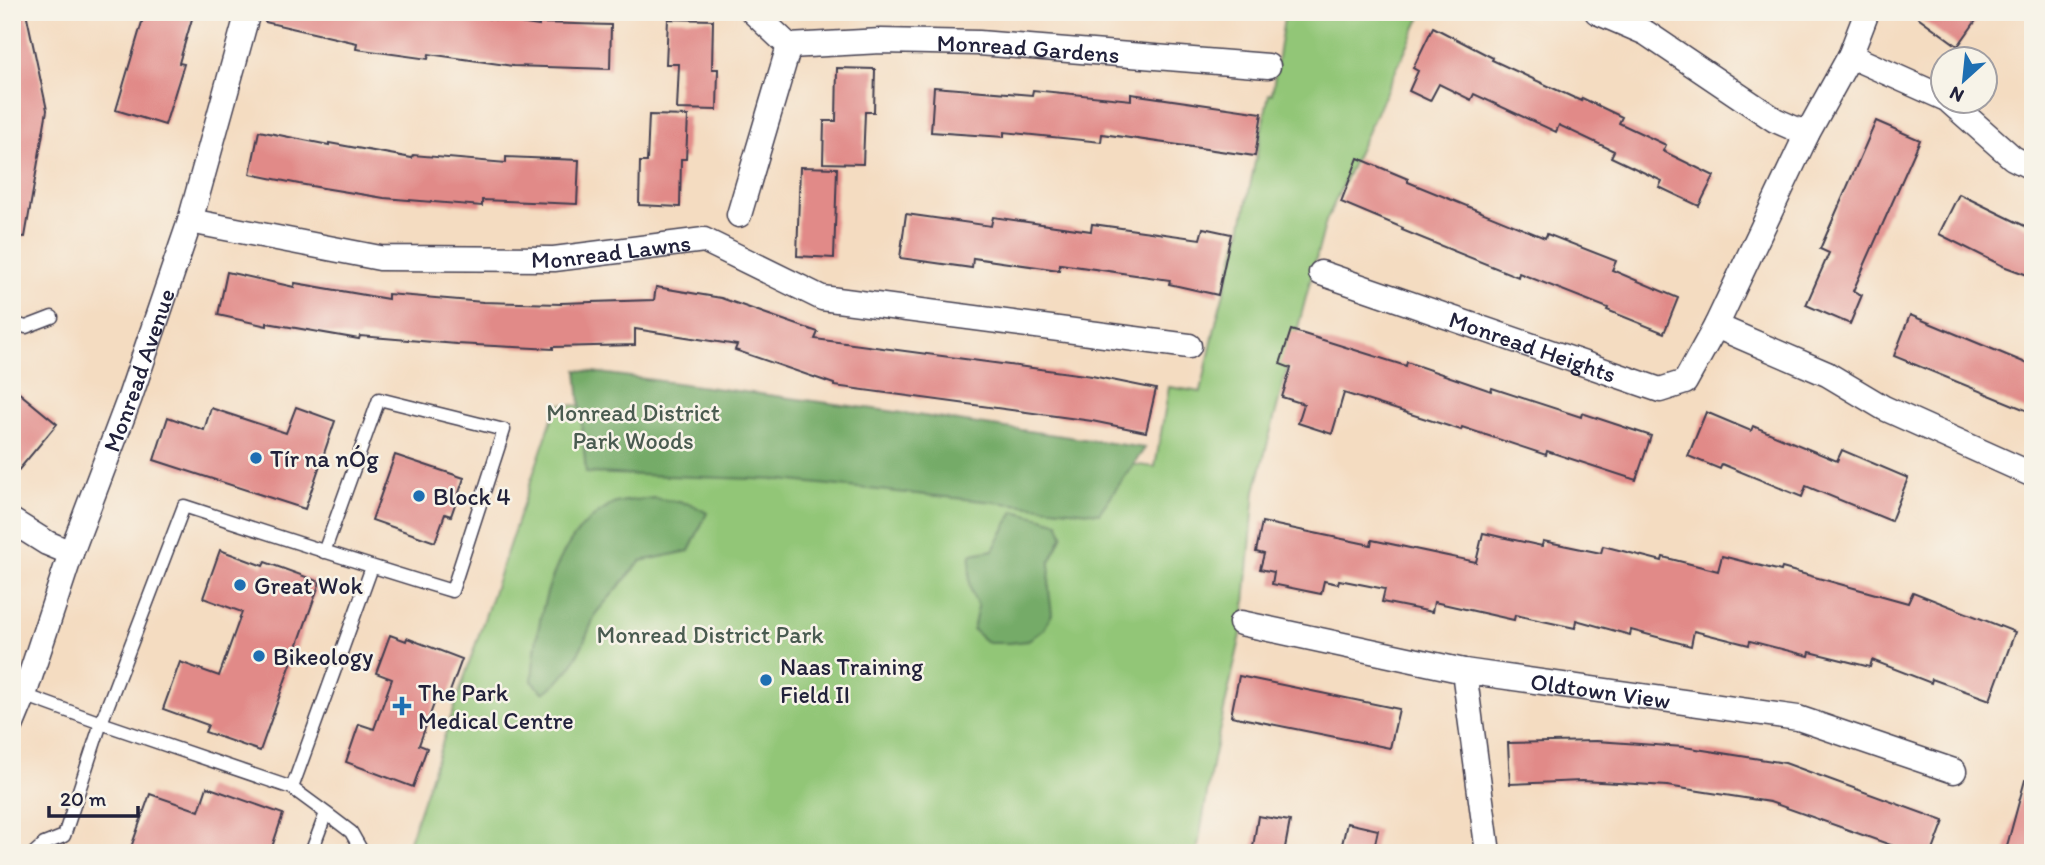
<svg xmlns="http://www.w3.org/2000/svg" width="2045" height="865" font-family="Itim,sans-serif">
<style>
.green{fill:#92c677;stroke:#5a7459;stroke-width:2}
.forest{fill:#75ab68;stroke:#4c6652;stroke-width:2}
.building{fill:#e18a88}
.lines{fill:none;stroke-linecap:round;stroke-linejoin:round}
.lane-casing{stroke:#423e4f;stroke-width:15}
.street-casing{stroke:#423e4f;stroke-width:27}
.lane{stroke:#fff;stroke-width:12}
.street{stroke:#fff;stroke-width:24}
.poi-dot{fill:#1f6fb2;stroke:#f7f3e8;stroke-width:2.5}
.labels{text-anchor:middle;dominant-baseline:central;stroke-width:5;stroke-linejoin:round;paint-order:stroke}
.street-label{font-size:24px;fill:#22223b;stroke:#f7f3e8}
.park-label{font-size:24px;fill:#495b50;stroke:#f7f3e8}
.poi-label{font-size:24px;fill:#22223b;stroke:#f7f3e8;text-anchor:start}
</style>
<rect width="100%" height="100%" fill="#f7f3e8"/>
<filter id="ink" filterUnits="userSpaceOnUse"><feTurbulence type="fractalNoise" baseFrequency=".0143" numOctaves="2"/><feDisplacementMap in="SourceGraphic" scale="14" xChannelSelector="R" yChannelSelector="G"/><feConvolveMatrix kernelMatrix="1 2 1 2 8 2 1 2 1" color-interpolation-filters="sRGB"/></filter>
<filter id="wash" filterUnits="userSpaceOnUse"><feTurbulence type="fractalNoise" baseFrequency=".00686" numOctaves="4" result="noise"/><feDisplacementMap in="SourceGraphic" scale="28" xChannelSelector="R" yChannelSelector="G"/><feGaussianBlur stdDeviation="1.57" result="paint"/><feColorMatrix in="noise" values="0 0 0 0 0 0 0 0 0 0 0 0 0 0 0 0 0 1.4 0 .05"/><feComposite in="paint" operator="in"/></filter>
<g filter="url(#wash)">
<rect width="100%" height="100%" fill="#f4dcc1"/>
<path class="green" d="M 1285,12 L 1423,12 L 1326,221 L 1255,491 L 1243,626 L 1213,759 L 1197,853 L 405,853 L 557,404 L 752,419 L 1155,467 L 1169,387 L 1201,392 L 1217,318 L 1241,230 L 1269,94 L 1272,94 Z"/>
<path class="forest" d="M 577,370 L 889,411 L 1145,448 L 1099,513 L 781,480 L 586,473 Z
M 654,498 L 691,504 L 707,513 L 689,551 L 641,561 L 596,613 L 584,642 L 572,666 L 558,682 L 544,693 L 532,681 C 536,625 550,542 602,511 C 607,508 612,504 616,503 C 628,499 642,500 654,498 Z
M 1014,511 L 1058,522 L 1063,535 L 1050,562 L 1049,590 L 1052,614 L 1044,629 L 1027,641 L 1010,643 L 988,643 L 973,630 L 978,606 C 966,587 970,575 971,554 L 993,550 Z"/>
<g id="blocks">
<path class="building" d="M 12,12 L 26,12 L 47,110 L 25,237 L 12,236 Z
M 145,12 L 194,12 L 179,63 L 184,64 L 165,125 L 116,110 Z
M 266,12 L 410,12 L 453,18 L 453,13 L 539,26 L 539,23 L 611,25 L 610,69 L 513,66 L 429,54 L 428,59 L 356,49 L 357,43 L 265,22 Z
M 1911,12 L 1982,12 L 1958,46 Z
M 668,19 L 713,20 L 712,69 L 718,69 L 717,110 L 677,109 L 679,64 L 666,64 Z
M 1433,27 L 1493,58 L 1492,60 L 1581,101 L 1582,98 L 1622,117 L 1619,123 L 1666,145 L 1663,151 L 1714,176 L 1699,206 L 1659,187 L 1662,181 L 1611,157 L 1614,151 L 1559,125 L 1556,132 L 1474,94 L 1471,100 L 1439,84 L 1430,101 L 1409,91 L 1418,71 L 1413,68 Z
M 837,68 L 875,69 L 874,112 L 865,112 L 863,164 L 823,163 L 824,121 L 836,121 Z
M 934,87 L 1032,95 L 1033,90 L 1131,100 L 1131,94 L 1262,113 L 1255,156 L 1102,134 L 1101,142 L 1004,132 L 1004,137 L 931,132 Z
M 649,115 L 688,116 L 686,159 L 681,159 L 680,207 L 639,205 L 640,162 L 647,162 Z
M 1876,121 L 1920,140 L 1853,291 L 1862,295 L 1850,324 L 1806,305 L 1829,253 L 1820,249 Z
M 259,131 L 329,145 L 329,143 L 412,158 L 413,155 L 506,163 L 506,157 L 579,160 L 577,204 L 482,200 L 482,206 L 384,198 L 299,184 L 250,174 Z
M 1358,158 L 1408,179 L 1408,182 L 1545,238 L 1547,234 L 1616,261 L 1612,270 L 1678,298 L 1664,333 L 1607,310 L 1608,308 L 1519,273 L 1518,277 L 1402,230 L 1403,228 L 1341,202 Z
M 800,167 L 837,168 L 834,258 L 797,256 Z
M 1959,194 L 2033,230 L 2033,277 L 2003,266 L 1939,234 Z
M 906,214 L 991,226 L 993,217 L 1091,231 L 1092,224 L 1200,239 L 1203,228 L 1231,234 L 1218,295 L 1169,284 L 1170,280 L 1060,264 L 1059,270 L 973,258 L 972,268 L 900,258 Z
M 227,272 L 294,287 L 295,283 L 388,299 L 388,294 L 483,302 L 561,304 L 561,303 L 654,300 L 656,287 L 721,298 L 818,332 L 815,339 L 1092,376 L 1156,389 L 1146,432 L 1092,421 L 834,386 L 834,384 L 735,350 L 737,345 L 635,329 L 635,345 L 553,347 L 553,349 L 457,344 L 360,336 L 359,339 L 267,323 L 267,326 L 218,315 Z
M 1910,315 L 2033,366 L 2033,413 L 1894,356 Z
M 1291,330 L 1406,366 L 1407,362 L 1491,391 L 1492,388 L 1581,417 L 1582,413 L 1651,436 L 1636,480 L 1547,451 L 1546,455 L 1462,427 L 1461,430 L 1344,393 L 1332,434 L 1298,423 L 1304,404 L 1282,397 L 1291,368 L 1280,364 Z
M 12,387 L 57,424 L 12,478 Z
M 296,407 L 335,421 L 305,509 L 154,460 L 168,417 L 204,430 L 211,408 L 286,433 Z
M 1706,412 L 1751,431 L 1753,426 L 1837,461 L 1842,450 L 1908,478 L 1891,521 L 1806,486 L 1802,497 L 1722,464 L 1720,469 L 1688,456 Z
M 395,455 L 464,478 L 451,516 L 445,514 L 435,542 L 372,520 Z
M 1262,522 L 1371,545 L 1372,540 L 1476,562 L 1483,533 L 1542,546 L 1543,541 L 1601,553 L 1603,546 L 1662,561 L 1663,557 L 1718,571 L 1722,556 L 1781,571 L 1782,568 L 1908,603 L 1913,592 L 2015,632 L 1990,700 L 1932,679 L 1931,683 L 1872,660 L 1870,667 L 1810,652 L 1809,656 L 1750,641 L 1749,645 L 1694,631 L 1691,646 L 1631,630 L 1630,635 L 1576,620 L 1575,628 L 1515,615 L 1514,620 L 1434,602 L 1432,612 L 1382,602 L 1385,589 L 1339,580 L 1338,584 L 1324,581 L 1321,594 L 1272,584 L 1274,572 L 1260,569 L 1264,554 L 1256,552 Z
M 220,550 L 263,566 L 265,562 L 320,582 L 260,751 L 205,732 L 208,725 L 163,709 L 180,662 L 219,676 L 242,612 L 203,598 Z
M 390,635 L 406,641 L 407,638 L 462,659 L 448,697 L 438,693 L 419,745 L 427,748 L 413,787 L 346,762 L 359,724 L 374,729 L 392,679 L 376,673 Z
M 1239,676 L 1399,709 L 1390,748 L 1231,716 Z
M 1596,741 L 1684,747 L 1785,763 L 1944,821 L 1932,853 L 1913,853 L 1770,802 L 1667,786 L 1636,784 L 1582,781 L 1510,784 L 1508,743 Z
M 2025,780 L 2033,781 L 2033,853 L 2005,853 Z
M 207,787 L 283,814 L 270,853 L 129,853 L 150,794 L 199,811 Z
M 1258,816 L 1290,821 L 1284,853 L 1252,853 Z
M 1347,823 L 1378,830 L 1373,853 L 1340,853 Z"/>
</g>
</g>
<g filter="url(#ink)">
<use href="#blocks" fill-opacity="0" stroke="#423e4f" stroke-width="2"/>
<g class="lines">
<defs>
<path id="lane" d="M 12,323 L 26,327 L 52,317
M 24,695 L 101,723 L 292,788 L 326,813 L 311,853
M 292,788 L 372,567
M 326,813 L 351,832 L 363,853
M 34,853 L 44,844 L 64,836 L 101,723 L 184,506 C 273,535 362,564 452,591 L 504,430 L 379,399 L 324,552"/>
<g id="street">
<path id="s1" d="M 753,12 L 789,46 L 881,41 L 979,43 L 1268,66"/>
<path d="M 1597,12 L 1646,33 L 1775,120 L 1807,134"/>
<path d="M 1850,56 L 1944,98"/>
<path d="M 1950,102 L 2013,158 L 2033,168"/>
<path d="M 739,215 L 789,46"/>
<path id="s2" d="M 190,221 L 380,258 L 554,259 L 704,240 L 822,298 L 1189,346"/>
<path id="s3" d="M 1321,273 L 1660,390 L 1685,382 L 1716,326 L 1807,134 L 1850,56 L 1867,12"/>
<path d="M 1716,326 L 1827,374 L 1884,408 L 2033,475"/>
<path d="M 12,521 L 47,543 L 71,553"/>
<path id="s4" d="M 1241,623 L 1464,671 L 1798,718 L 1954,771"/>
<path d="M 1464,671 L 1488,853"/>
<path id="s5" d="M 12,724 L 24,695 L 71,553 L 130,397 L 190,221 L 248,12"/>
</g>
</defs>
<use href="#lane" class="lane-casing"/>
<use href="#street" class="street-casing"/>
<use href="#lane" class="lane"/>
<use href="#street" class="street"/>
</g>
</g>
<g class="poi-dot">
<circle cx="256" cy="458" r="7"/>
<circle cx="419" cy="496" r="7"/>
<circle cx="240" cy="585" r="7"/>
<circle cx="259" cy="656" r="7"/>
<circle cx="766" cy="680" r="7"/>
<path d="M398.5 695.5h7v7h7v7h-7v7h-7v-7h-7v-7h7z"/>
</g>
<g class="labels">
<g class="street-label">
<text stroke="none"><textPath href="#s1" startOffset="289">Monread Gardens</textPath></text>
<text stroke="none"><textPath href="#s2" startOffset="425">Monread Lawns</textPath></text>
<text stroke="none"><textPath href="#s3" startOffset="224">Monread Heights</textPath></text>
<text stroke="none"><textPath href="#s5" startOffset="376">Monread Avenue</textPath></text>
<text stroke="none"><textPath href="#s4" startOffset="366">Oldtown View</textPath></text>
</g>
<g class="park-label">
<text x="633" y="412">Monread District<tspan x="633" dy="28">Park Woods</tspan></text>
<text x="710" y="634">Monread District Park</text>
</g>
<g class="poi-label">
<text x="270" y="458">Tír na nÓg</text>
<text x="433" y="496">Block 4</text>
<text x="254" y="585">Great Wok</text>
<text x="273" y="656">Bikeology</text>
<text x="780" y="666">Naas Training<tspan x="780" dy="28">Field II</tspan></text>
<text x="418" y="692">The Park<tspan x="418" dy="28">Medical Centre</tspan></text>
</g>
</g>
<rect width="2045" height="865" fill="none" stroke="#f7f3e8" stroke-width="42"/>
<g transform="translate(1964 80) rotate(207)"><circle r="33" fill="#f7f3e8" stroke="#a29fa3" stroke-width="2"/>
<path d="M0-5L12 26L0 18L-12 26Z" fill="#1f6fb2"/>
<text y="-10" font-size="19" font-weight="bold" text-anchor="middle" fill="#22223b">N</text>
</g>
<path d="M49 806v10h89v-10" fill="none" stroke="#22223b" stroke-width="3.5"/>
<text x="60" y="806" font-size="21" fill="#22223b" stroke="#f7f3e8" stroke-width="5" paint-order="stroke">20 m</text>
</svg>
